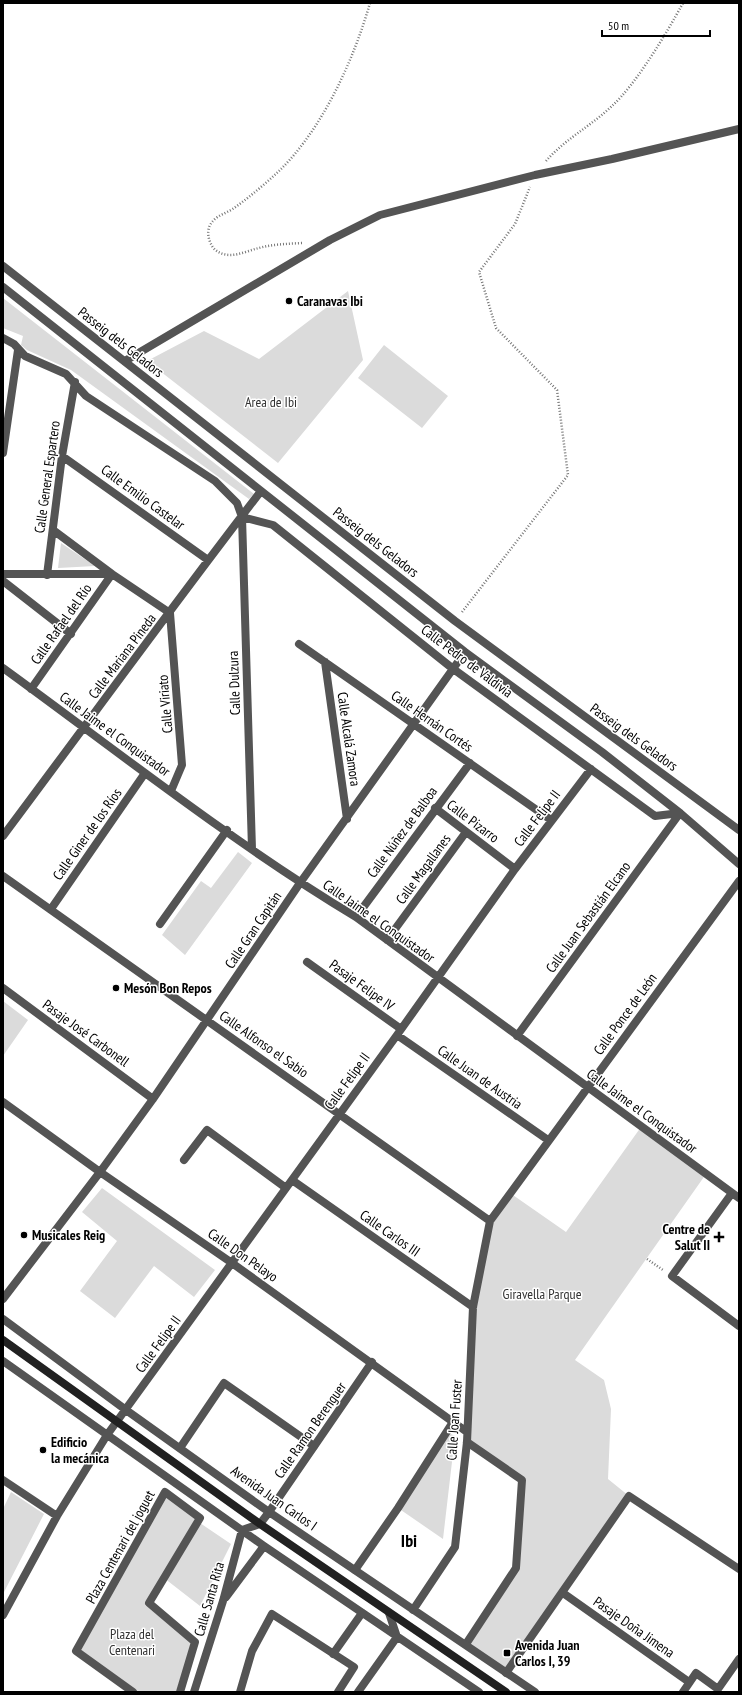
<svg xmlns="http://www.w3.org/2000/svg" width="742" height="1695" font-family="'PT Sans Narrow',sans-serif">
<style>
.green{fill:#dbdbdb}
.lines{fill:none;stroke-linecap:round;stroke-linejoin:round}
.path{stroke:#767676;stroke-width:2.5;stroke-dasharray:1 2;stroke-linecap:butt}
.service{stroke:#545454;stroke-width:8}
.pedestrian{stroke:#545454;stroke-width:8}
.minor{stroke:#545454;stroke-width:8}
.secondary{stroke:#212121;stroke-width:8}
.poi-dot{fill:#000;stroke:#fff;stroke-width:1.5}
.labels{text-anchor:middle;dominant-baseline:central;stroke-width:3;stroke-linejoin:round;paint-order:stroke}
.poi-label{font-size:14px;font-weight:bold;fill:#000;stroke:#fff;text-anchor:start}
.street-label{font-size:14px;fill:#000;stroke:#fff}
.park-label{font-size:14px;fill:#323232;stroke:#fff}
.district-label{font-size:18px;font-weight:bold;fill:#000;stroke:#fff}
</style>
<rect width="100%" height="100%" fill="#fff"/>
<path class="green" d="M 348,291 L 363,360 L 278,463 L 147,361 L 204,331 L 259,359 Z
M 3,298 L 254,494 L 249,499 L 71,370 L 27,350 L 21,345 L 23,336 L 3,328 Z
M 384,345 L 448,396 L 422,428 L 358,378 Z
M 61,543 L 95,566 L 58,568 Z
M 238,852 L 252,863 L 185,955 L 162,935 L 201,881 L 211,888 Z
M 3,1001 L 28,1020 L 3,1056 Z
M 641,1127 L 706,1174 L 575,1360 L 604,1380 L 611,1409 L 608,1479 L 629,1496 L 506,1673 L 466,1644 L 516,1568 L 522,1480 L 467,1442 L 473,1307 L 490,1221 L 510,1193 L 566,1232 Z
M 102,1188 L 215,1270 L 194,1297 L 154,1266 L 115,1318 L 80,1291 L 117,1241 L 82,1212 Z
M 447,1432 L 455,1436 L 443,1539 L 398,1508 Z
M 11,1492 L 44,1514 L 3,1594 L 3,1509 Z
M 165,1492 L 197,1516 L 145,1605 L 192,1643 L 176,1692 L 135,1692 L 78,1648 Z
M 200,1523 L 231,1544 L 200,1606 L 164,1578 Z"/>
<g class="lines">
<path class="path" d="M 546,161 C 565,139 591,126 612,106 C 637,83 666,34 683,3
M 302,243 C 287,244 273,244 259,248 C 250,250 240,255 230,255 C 222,255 214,251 211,244 C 207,236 207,227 213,221 C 218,215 227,213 234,208 C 250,197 266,183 280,170 C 323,128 354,59 370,3
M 462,612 L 568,475 L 557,390 L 496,328 L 479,272 L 515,224 L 530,187
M 647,1259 L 663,1270"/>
<path class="service" d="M 125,361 L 330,240 L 380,215 L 535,175 L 612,159 L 739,129"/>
<path class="pedestrian" d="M 180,1448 L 224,1383 L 314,1446
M 355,1570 L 398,1508 L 453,1422
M 563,1593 L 689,1682
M 466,1644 L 516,1568 L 522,1480 L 467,1442
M 333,1654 L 362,1613
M 506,1673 L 629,1496 L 739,1569
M 133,1692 L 76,1651 L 165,1492 L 200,1518 L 149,1603 L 195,1642 L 180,1692
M 240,1692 L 252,1651 L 272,1614 L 354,1667 L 338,1692"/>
<path class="minor" d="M 3,266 L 455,621 L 739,830
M 3,287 L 465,652 L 602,752 L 680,813 L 739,864
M 3,338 L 14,344 L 25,356 L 66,374 L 86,396 L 215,481 L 237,503 L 242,517 L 252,849
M 3,453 L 18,350
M 62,456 L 208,560
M 242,517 L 273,525 L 452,668 L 655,816 L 680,813
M 3,574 L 112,574 L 170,613 L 182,765 L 171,791
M 47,575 L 62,456 L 75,382
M 3,581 L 71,634
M 299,644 L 551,820
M 325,662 L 347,819
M 3,668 C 120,753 233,843 356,917 L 739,1198
M 31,689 L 112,574 L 53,530
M 435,808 L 515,869
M 3,836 C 89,721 173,605 261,491
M 3,876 L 490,1221
M 51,909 L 145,773
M 356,917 L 470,763
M 160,924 L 227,830
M 387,940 L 466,832
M 307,962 L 401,1029
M 3,988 L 153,1099
M 397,1035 L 548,1140
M 517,1036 L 680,813
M 3,1102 L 100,1172 L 232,1263 L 467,1432
M 184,1160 L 207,1130 L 286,1188
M 292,1180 L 473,1307
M 732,1193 L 672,1276 L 739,1326
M 3,1299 L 100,1172 L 153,1099 L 300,883 L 465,652
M 3,1319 L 126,1410 L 269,1512 L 535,1692
M 3,1361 L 264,1546 L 479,1692
M 3,1480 L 57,1516
M 226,1597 L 264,1546
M 413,1610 L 455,1547 L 467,1442 L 473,1307 L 490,1221 L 739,881
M 3,1615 L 57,1516 L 107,1435 L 397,1035 L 515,869 L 591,769
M 194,1692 L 223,1601 L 242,1530 L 260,1524 L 269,1512 L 372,1362
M 358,1692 L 397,1637 L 389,1613
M 683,1692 L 696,1673 L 718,1689 L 739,1659"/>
<path class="secondary" d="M 3,1340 L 260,1524 L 506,1692"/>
</g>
<g class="poi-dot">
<circle cx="289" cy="301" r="4"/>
<circle cx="116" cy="988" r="4"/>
<circle cx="24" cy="1235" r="4"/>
<path d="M717 1231h4v4h4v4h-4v4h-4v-4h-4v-4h4z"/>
<circle cx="43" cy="1450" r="4"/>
<rect x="503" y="1649" width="8" height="8" rx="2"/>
</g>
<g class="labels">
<g class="poi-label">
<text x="297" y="301">Caranavas Ibi</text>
<text x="124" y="988">Mesón Bon Repos</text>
<text x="710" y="1229" text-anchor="end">Centre de<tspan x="710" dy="16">Salut II</tspan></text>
<text x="32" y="1235">Musicales Reig</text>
<text x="51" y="1442">Edificio<tspan x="51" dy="16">la mecánica</tspan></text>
<text x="515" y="1645">Avenida Juan<tspan x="515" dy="16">Carlos I, 39</tspan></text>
</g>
<g class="street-label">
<text transform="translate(121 342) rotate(38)">Passeig dels Geladors</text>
<text transform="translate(47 477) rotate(-82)">Calle General Espartero</text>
<text transform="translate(143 497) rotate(36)">Calle Emilio Castelar</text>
<text transform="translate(376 542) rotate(38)">Passeig dels Geladors</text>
<text transform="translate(61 624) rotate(-55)">Calle Rafael del Río</text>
<text transform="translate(122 656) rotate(-53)">Calle Mariana Pineda</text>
<text transform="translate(467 661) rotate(37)">Calle Pedro de Valdivia</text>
<text transform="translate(234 683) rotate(-92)">Calle Dulzura</text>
<text transform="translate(165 704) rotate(-95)">Calle Viriato</text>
<text transform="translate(432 721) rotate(35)">Calle Hernán Cortés</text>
<text transform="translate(115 734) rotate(36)">Calle Jaime el Conquistador</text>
<text transform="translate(634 737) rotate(36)">Passeig dels Geladors</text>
<text transform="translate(349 739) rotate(82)">Calle Alcalá Zamora</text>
<text transform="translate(537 818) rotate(-53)">Calle Felipe II</text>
<text transform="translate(473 821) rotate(37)">Calle Pizarro</text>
<text transform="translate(402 832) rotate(-54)">Calle Núñez de Balboa</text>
<text transform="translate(87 834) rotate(-55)">Calle Giner de los Ríos</text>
<text transform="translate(423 869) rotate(-54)">Calle Magallanes</text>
<text transform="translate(588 917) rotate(-54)">Calle Juan Sebastián Elcano</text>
<text transform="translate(379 921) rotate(35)">Calle Jaime el Conquistador</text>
<text transform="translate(253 930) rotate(-56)">Calle Gran Capitán</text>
<text transform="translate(362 985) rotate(36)">Pasaje Felipe IV</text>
<text transform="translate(625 1014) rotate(-54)">Calle Ponce de León</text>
<text transform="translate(86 1033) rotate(36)">Pasaje José Carbonell</text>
<text transform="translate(264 1044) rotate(35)">Calle Alfonso el Sabio</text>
<text transform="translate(480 1077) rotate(35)">Calle Juan de Austria</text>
<text transform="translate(347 1081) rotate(-54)">Calle Felipe II</text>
<text transform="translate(642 1111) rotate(36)">Calle Jaime el Conquistador</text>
<text transform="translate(390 1233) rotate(35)">Calle Carlos III</text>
<text transform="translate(243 1255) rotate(35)">Calle Don Pelayo</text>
<text transform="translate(158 1344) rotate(-54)">Calle Felipe II</text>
<text transform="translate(454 1420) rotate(-86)">Calle Joan Fuster</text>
<text transform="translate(310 1430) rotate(-55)">Calle Ramon Berenguer</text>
<text transform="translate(274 1498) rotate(35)">Avenida Juan Carlos I</text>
<text transform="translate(120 1547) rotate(-61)">Plaza Centenari del joguet</text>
<text transform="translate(209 1599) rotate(-74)">Calle Santa Rita</text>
<text transform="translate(634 1627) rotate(35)">Pasaje Doña Jimena</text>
</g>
<g class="park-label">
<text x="271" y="402">Area de Ibi</text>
<text x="542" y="1294">Giravella Parque</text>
<text x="132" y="1634">Plaza del<tspan x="132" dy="16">Centenari</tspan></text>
</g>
<g class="district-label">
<text x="409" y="1540">Ibi</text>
</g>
</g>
<rect width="742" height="1695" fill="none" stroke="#000000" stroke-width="8"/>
<path d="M602 30v6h108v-6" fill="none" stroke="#000000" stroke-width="2"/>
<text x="608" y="30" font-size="12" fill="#000000" stroke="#ffffff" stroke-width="3" paint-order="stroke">50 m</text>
</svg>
